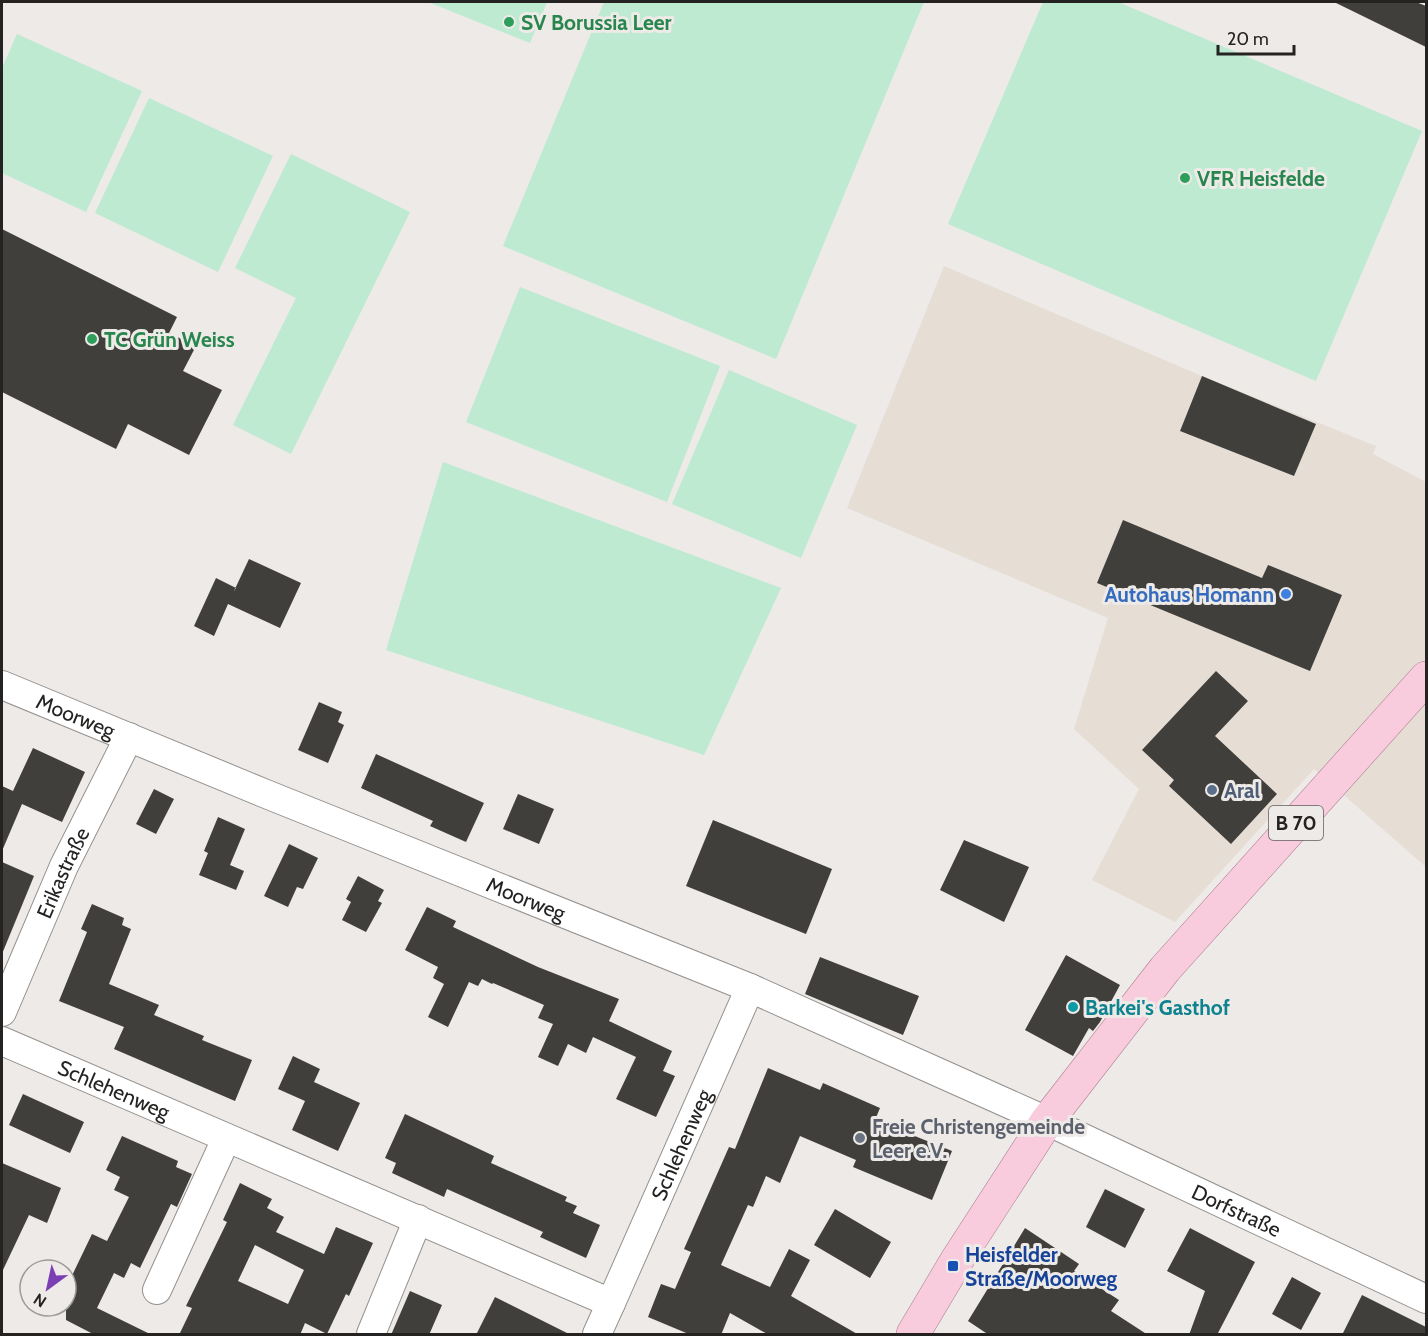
<svg xmlns="http://www.w3.org/2000/svg" width="1428" height="1336" font-family="Cabin,sans-serif">
<style>
.built{fill:#e6ded5}
.green{fill:#bdead1}
.building{fill:#413f3c;fill-rule:evenodd}
.lines{fill:none;stroke-linecap:round;stroke-linejoin:round}
.minor-casing{stroke:#94918e;stroke-width:30}
.primary-casing{stroke:#ab798d;stroke-width:34}
.minor{stroke:#fff;stroke-width:28}
.primary{stroke:#f8cbdd;stroke-width:33}
.leisure-dot{fill:#2e9e5b;stroke:#edeae7;stroke-width:2}
.shop-dot{fill:#3f7fe0;stroke:#edeae7;stroke-width:2}
.service-dot{fill:#5c6f8a;stroke:#edeae7;stroke-width:2}
.culture-dot{fill:#0f9aa8;stroke:#edeae7;stroke-width:2}
.worship-dot{fill:#6b7280;stroke:#edeae7;stroke-width:2}
.transit-dot{fill:#1a4fb4;stroke:#edeae7;stroke-width:2}
.labels{text-anchor:middle;dominant-baseline:central;stroke-width:6;stroke-linejoin:round;paint-order:stroke}
.shield{fill:#edeae7;stroke:#605f5d;stroke-width:1.5}
.shield-label{font-size:20px;font-weight:bold;fill:#242322}
.leisure-label{font-size:21px;font-weight:bold;fill:#27864d;stroke:#edeae7;text-anchor:start}
.shop-label{font-size:21px;font-weight:bold;fill:#366cbe;stroke:#edeae7;text-anchor:end}
.street-label{font-size:21px;fill:#242322;stroke:#edeae7}
.service-label{font-size:21px;font-weight:bold;fill:#4e5e75;stroke:#edeae7;text-anchor:start}
.culture-label{font-size:21px;font-weight:bold;fill:#0d838f;stroke:#edeae7;text-anchor:start}
.worship-label{font-size:21px;font-weight:bold;fill:#5b616d;stroke:#edeae7;text-anchor:start}
.transit-label{font-size:21px;font-weight:bold;fill:#164399;stroke:#edeae7;text-anchor:start}
</style>
<rect width="100%" height="100%" fill="#edeae7"/>
<path class="built" d="M 944,266 L 1202,376 L 1376,446 L 1373,454 L 1426,482 L 1426,867 L 1314,769 L 1175,922 L 1092,880 L 1139,789 L 1074,729 L 1108,618 L 847,508 Z"/>
<path class="green" d="M 428,2 L 547,2 L 530,43 Z
M 604,2 L 924,2 L 776,359 L 503,246 Z
M 1043,2 L 1118,2 L 1422,131 L 1316,381 L 948,224 Z
M 17,34 L 142,91 L 86,212 L 2,173 L 2,68 Z
M 149,98 L 273,156 L 218,272 L 95,213 Z
M 291,154 L 410,212 L 291,454 L 233,425 L 296,298 L 235,268 Z
M 520,287 L 720,366 L 667,502 L 466,422 Z
M 729,370 L 857,425 L 801,558 L 672,504 Z
M 443,462 L 781,588 L 704,755 L 386,650 Z"/>
<path class="building" d="M 1334,2 L 1416,2 L 1426,6 L 1426,47 Z
M 2,229 L 177,317 L 169,333 L 196,346 L 183,371 L 222,390 L 189,455 L 128,424 L 116,449 L 2,392 Z
M 1202,376 L 1316,424 L 1294,476 L 1180,431 Z
M 1123,520 L 1262,578 L 1268,565 L 1342,595 L 1310,671 L 1097,583 Z
M 249,559 L 301,583 L 280,628 L 228,604 L 214,636 L 194,626 L 216,578 L 236,588 L 234,591 Z
M 1216,671 L 1248,701 L 1215,736 L 1277,794 L 1231,844 L 1169,786 L 1174,780 L 1142,750 Z
M 319,702 L 342,712 L 338,722 L 344,725 L 328,763 L 298,750 Z
M 33,748 L 85,772 L 62,822 L 22,804 L 2,851 L 2,786 L 13,791 Z
M 376,754 L 484,803 L 466,842 L 430,826 L 433,821 L 361,788 Z
M 154,789 L 174,799 L 156,834 L 136,824 Z
M 518,794 L 554,809 L 539,844 L 503,829 Z
M 218,817 L 245,829 L 230,865 L 244,871 L 236,890 L 199,875 L 208,853 L 204,851 Z
M 713,820 L 832,869 L 806,934 L 686,886 Z
M 964,840 L 1029,867 L 1004,922 L 940,890 Z
M 289,844 L 318,858 L 303,889 L 297,887 L 288,907 L 264,896 Z
M 2,862 L 34,876 L 2,954 Z
M 358,876 L 384,890 L 378,901 L 382,903 L 366,932 L 342,920 L 351,902 L 346,899 Z
M 92,904 L 124,918 L 122,925 L 131,929 L 109,984 L 159,1005 L 154,1015 L 204,1036 L 202,1040 L 252,1060 L 235,1101 L 114,1049 L 124,1027 L 59,1001 L 87,932 L 81,929 Z
M 427,907 L 456,921 L 453,927 L 538,967 L 619,999 L 609,1021 L 672,1051 L 663,1071 L 675,1076 L 656,1117 L 616,1099 L 636,1057 L 593,1037 L 586,1053 L 568,1044 L 558,1066 L 538,1057 L 553,1024 L 538,1018 L 544,1005 L 493,983 L 492,984 L 482,979 L 478,986 L 469,982 L 448,1027 L 428,1017 L 444,984 L 433,978 L 438,967 L 405,950 Z
M 1066,955 L 1120,985 L 1100,1022 L 1093,1031 L 1089,1028 L 1073,1056 L 1025,1030 Z
M 820,957 L 919,996 L 903,1035 L 805,994 Z
M 293,1056 L 320,1069 L 314,1082 L 360,1103 L 338,1151 L 292,1130 L 305,1101 L 278,1089 Z
M 768,1068 L 820,1090 L 823,1083 L 880,1108 L 875,1120 L 952,1151 L 932,1200 L 853,1167 L 856,1160 L 800,1136 L 780,1183 L 766,1176 L 753,1207 L 748,1205 L 721,1265 L 770,1287 L 789,1249 L 810,1260 L 791,1296 L 859,1335 L 769,1335 L 730,1313 L 721,1335 L 691,1335 L 648,1317 L 661,1284 L 675,1289 L 691,1252 L 684,1249 L 729,1147 L 735,1149 Z
M 23,1094 L 84,1122 L 70,1153 L 9,1125 Z
M 405,1114 L 494,1156 L 491,1163 L 567,1197 L 565,1201 L 577,1206 L 573,1213 L 600,1225 L 586,1258 L 540,1237 L 543,1232 L 447,1189 L 444,1197 L 392,1173 L 396,1163 L 385,1158 Z
M 122,1136 L 178,1161 L 176,1167 L 192,1174 L 177,1207 L 171,1204 L 140,1268 L 131,1263 L 124,1278 L 114,1273 L 97,1308 L 152,1335 L 95,1335 L 66,1320 L 66,1288 L 92,1234 L 107,1241 L 129,1197 L 114,1190 L 120,1177 L 106,1170 Z
M 2,1163 L 61,1188 L 47,1223 L 29,1215 L 2,1272 Z
M 240,1183 L 272,1199 L 267,1208 L 284,1217 L 276,1232 L 324,1254 L 336,1227 L 373,1243 L 349,1296 L 346,1294 L 327,1334 L 305,1323 L 300,1335 L 179,1335 L 192,1308 L 186,1306 L 227,1222 L 223,1220 ZM 255,1245 L 304,1270 L 288,1304 L 238,1281 Z
M 1105,1189 L 1145,1209 L 1125,1248 L 1086,1227 Z
M 835,1209 L 891,1242 L 870,1278 L 814,1245 Z
M 1025,1228 L 1079,1264 L 1074,1271 L 1119,1300 L 1111,1311 L 1148,1335 L 989,1335 L 968,1321 Z
M 1190,1228 L 1255,1262 L 1217,1335 L 1189,1335 L 1205,1291 L 1167,1271 Z
M 1292,1277 L 1321,1293 L 1301,1330 L 1272,1314 Z
M 410,1291 L 442,1305 L 429,1335 L 391,1335 Z
M 1362,1295 L 1426,1327 L 1426,1335 L 1342,1335 Z
M 495,1297 L 571,1335 L 476,1335 Z"/>
<g class="lines">
<defs>
<g id="minor">
<path id="s1" d="M 2,685 L 266,794 L 750,988 L 1047,1121 L 1426,1299"/>
<path id="s2" d="M 2,1012 L 64,866 L 129,737"/>
<path id="s3" d="M 2,1041 L 611,1303 L 750,988"/>
<path d="M 157,1290 L 226,1139"/>
<path d="M 371,1334 L 418,1219"/>
<path d="M 597,1334 L 611,1303"/>
</g>
<path id="primary" d="M 913,1334 L 957,1260 L 1047,1121 L 1165,969 L 1426,678"/>
</defs>
<use href="#minor" class="minor-casing"/>
<use href="#primary" class="primary-casing"/>
<use href="#minor" class="minor"/>
<use href="#primary" class="primary"/>
</g>
<g class="leisure-dot">
<circle cx="509" cy="22" r="6"/>
<circle cx="1185" cy="178" r="6"/>
<circle cx="92" cy="339" r="6"/>
</g>
<circle class="shop-dot" cx="1286" cy="594" r="6"/>
<circle class="service-dot" cx="1212" cy="790" r="6"/>
<circle class="culture-dot" cx="1073" cy="1007" r="6"/>
<circle class="worship-dot" cx="860" cy="1138" r="6"/>
<rect class="transit-dot" x="947" y="1260" width="12" height="12" rx="3"/>
<g class="labels">
<rect class="shield" x="1269" y="806" width="54" height="34" rx="4.5"/>
<g class="shield-label">
<text x="1296" y="823">B 70</text>
</g>
<g class="leisure-label">
<text x="521" y="22">SV Borussia Leer</text>
<text x="1197" y="178">VFR Heisfelde</text>
<text x="104" y="339">TC Grün Weiss</text>
</g>
<g class="shop-label">
<text x="1274" y="594">Autohaus Homann</text>
</g>
<g class="street-label">
<text stroke="none"><textPath href="#s1" startOffset="80">Moorweg</textPath></text>
<text stroke="none"><textPath href="#s2" startOffset="152">Erikastraße</textPath></text>
<text stroke="none"><textPath href="#s1" startOffset="566">Moorweg</textPath></text>
<text stroke="none"><textPath href="#s3" startOffset="122">Schlehenweg</textPath></text>
<text stroke="none"><textPath href="#s3" startOffset="836">Schlehenweg</textPath></text>
<text stroke="none"><textPath href="#s1" startOffset="1342">Dorfstraße</textPath></text>
</g>
<g class="service-label">
<text x="1224" y="790">Aral</text>
</g>
<g class="culture-label">
<text x="1085" y="1007">Barkei's Gasthof</text>
</g>
<g class="worship-label">
<text x="872" y="1126">Freie Christengemeinde<tspan x="872" dy="24">Leer e.V.</tspan></text>
</g>
<g class="transit-label">
<text x="965" y="1254">Heisfelder<tspan x="965" dy="24">Straße/Moorweg</tspan></text>
</g>
</g>
<rect width="1428" height="1336" fill="none" stroke="#242322" stroke-width="6"/>
<g transform="translate(48 1288) rotate(213)"><circle r="28" fill="#edeae7" stroke="#9d9a98" stroke-width="1.5"/>
<path d="M0-4.5L10 22L0 15L-10 22Z" fill="#7b3fb4"/>
<text y="-9" font-size="16" font-weight="bold" text-anchor="middle" fill="#242322">N</text>
</g>
<path d="M1218 45v9h76v-9" fill="none" stroke="#242322" stroke-width="3"/>
<text x="1227" y="45" font-size="18" fill="#242322" stroke="#edeae7" stroke-width="4.5" paint-order="stroke">20 m</text>
</svg>
